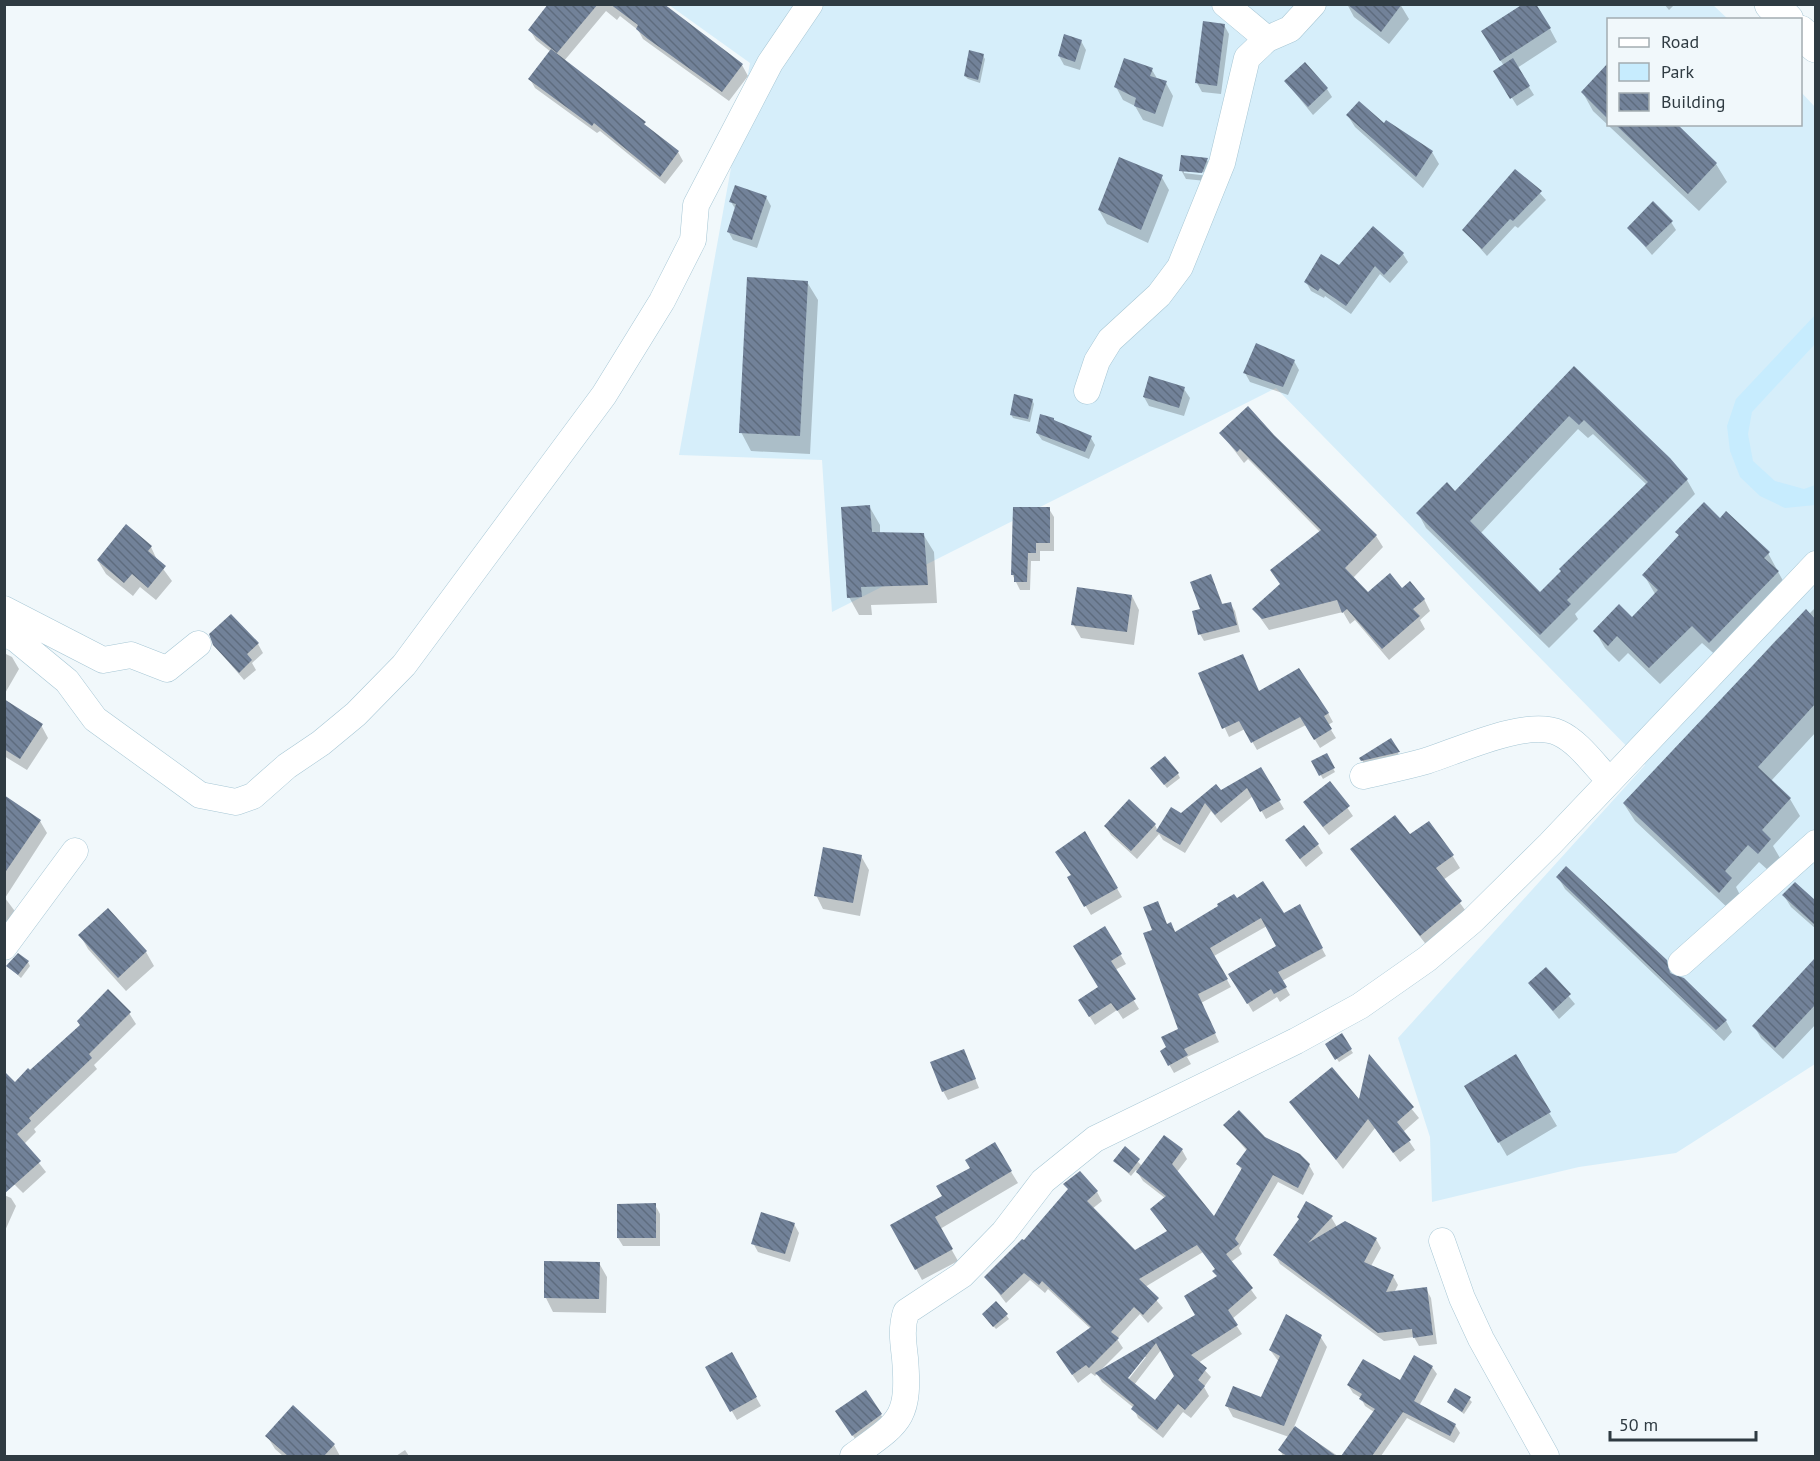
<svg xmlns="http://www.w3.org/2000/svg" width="1820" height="1461" font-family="'PT Sans',sans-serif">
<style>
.built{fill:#d6eefa}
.green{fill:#c7ecfe}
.shadow{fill:#0003;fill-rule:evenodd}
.building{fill:url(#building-back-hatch);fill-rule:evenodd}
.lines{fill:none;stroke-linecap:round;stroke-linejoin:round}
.minor-casing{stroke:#a7c7d5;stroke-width:27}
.major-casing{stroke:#a7c7d5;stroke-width:34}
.minor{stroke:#fff;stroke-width:26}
.major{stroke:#fff;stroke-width:33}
</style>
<defs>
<pattern id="building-back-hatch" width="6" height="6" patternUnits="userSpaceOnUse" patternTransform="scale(1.5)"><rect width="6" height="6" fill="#728299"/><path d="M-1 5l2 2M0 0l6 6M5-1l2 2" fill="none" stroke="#5e6c7e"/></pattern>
</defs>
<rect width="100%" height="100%" fill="#f1f8fb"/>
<path class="built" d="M 669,5 L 1713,5 L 1728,19 L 1608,20 L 1608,124 L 1800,124 L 1801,92 L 1815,107 L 1815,1064 L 1676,1153 L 1579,1167 L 1432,1202 L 1430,1137 L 1398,1038 L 1645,765 L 1276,388 L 832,612 L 822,460 L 679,455 L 750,63 Z"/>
<path class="green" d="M 1815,315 L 1815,344 L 1752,412 L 1748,434 L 1753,461 L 1775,481 L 1804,489 L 1815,485 L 1815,505 L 1785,508 L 1760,496 L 1740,477 L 1730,451 L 1727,426 L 1736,399 Z"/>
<path class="shadow" d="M 550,4 L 660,4 L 742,65 L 748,76 L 729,101 L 643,39 L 638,30 L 620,16 L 617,20 L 606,11 L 564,61 L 678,152 L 683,161 L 665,184 L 600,131 L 597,133 L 535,88 L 530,79 L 551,52 L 536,40 L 530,30 Z
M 1347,4 L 1400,4 L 1409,19 L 1389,44 L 1354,17 Z
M 1664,4 L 1675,4 L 1669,10 Z
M 1224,25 L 1229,34 L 1221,94 L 1202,92 L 1197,83 Z
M 1550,29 L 1557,42 L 1517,68 L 1534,95 L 1517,106 L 1495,71 L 1504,66 L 1491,45 Z
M 1081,41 L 1086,50 L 1080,70 L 1064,65 L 1059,56 Z
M 983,56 L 985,59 L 980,83 L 968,79 L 965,76 Z
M 1608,65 L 1608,124 L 1675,124 L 1716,164 L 1727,182 L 1699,211 L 1593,111 L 1583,93 Z
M 1152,70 L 1158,80 L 1166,83 L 1173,96 L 1163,127 L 1143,120 L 1135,106 L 1123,100 L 1116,87 Z
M 1286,82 L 1327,89 L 1332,97 L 1313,115 Z
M 1348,116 L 1385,125 L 1432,152 L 1439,164 L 1423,188 L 1355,127 Z
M 1207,160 L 1212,168 L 1209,173 L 1184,170 L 1184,173 L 1209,176 L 1206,181 L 1186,179 L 1181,170 Z
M 1161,176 L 1169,190 L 1148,243 L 1107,224 L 1099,210 Z
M 1527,179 L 1546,200 L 1518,228 L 1515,226 L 1487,256 L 1464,230 Z
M 766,197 L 771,206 L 757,248 L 733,240 L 728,231 L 736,210 L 731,202 Z
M 1671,222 L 1676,230 L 1652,255 L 1629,228 Z
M 1403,254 L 1408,262 L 1390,283 L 1380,274 L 1351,314 L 1325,296 L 1324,298 L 1311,291 L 1306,282 L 1339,267 Z
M 807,282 L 818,300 L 810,454 L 751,451 L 741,432 Z
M 1294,361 L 1299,370 L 1288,395 L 1250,382 L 1245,373 Z
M 1574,368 L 1687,480 L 1695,494 L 1575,614 L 1578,619 L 1549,648 L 1426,528 L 1418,513 L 1455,493 ZM 1578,429 L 1588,438 L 1593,434 L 1647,485 L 1540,594 L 1480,534 Z
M 1184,389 L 1190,398 L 1184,416 L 1149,406 L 1144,397 Z
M 1032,400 L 1034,404 L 1030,422 L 1013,418 L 1011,414 Z
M 1055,422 L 1091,438 L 1095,445 L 1089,459 L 1042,440 L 1037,433 Z
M 1221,433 L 1273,436 L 1376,536 L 1383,547 L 1353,578 L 1368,594 L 1402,590 L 1424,599 L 1430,611 L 1420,620 L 1425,629 L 1389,660 L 1355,620 L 1350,624 L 1343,612 L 1269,630 L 1254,609 L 1281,585 L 1320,532 L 1248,459 L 1244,463 Z
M 869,506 L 880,525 L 880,534 L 923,534 L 934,552 L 937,603 L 871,605 L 872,615 L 859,615 L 849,597 Z
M 1049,509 L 1054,517 L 1054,551 L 1040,551 L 1040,561 L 1031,561 L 1030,590 L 1020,590 L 1012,574 Z
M 1720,520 L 1768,553 L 1788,590 L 1720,659 L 1702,643 L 1660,684 L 1628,653 L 1619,662 L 1605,648 L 1595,631 L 1632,619 L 1655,594 L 1644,575 L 1680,537 L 1677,533 Z
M 151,547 L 158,562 L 172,581 L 156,600 L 140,587 L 133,596 L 106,574 L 98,561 Z
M 1214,583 L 1223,605 L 1230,603 L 1235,611 L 1240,632 L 1204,641 L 1200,634 L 1202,610 Z
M 1132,596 L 1139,610 L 1134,645 L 1081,638 L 1073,624 Z
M 1816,607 L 1816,732 L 1771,781 L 1790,799 L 1800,816 L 1773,846 L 1780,858 L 1769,871 L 1759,862 L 1736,887 L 1741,897 L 1730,910 L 1635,821 L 1624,804 L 1638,792 L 1776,640 L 1806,611 L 1809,614 Z
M 258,644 L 263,653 L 252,663 L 256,670 L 244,680 L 214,645 Z
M 4,653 L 12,657 L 19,669 L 4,695 Z
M 1200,674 L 1328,713 L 1333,722 L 1328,725 L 1336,738 L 1320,748 L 1306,725 L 1257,750 L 1245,729 L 1229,737 Z
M 4,701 L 41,725 L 48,738 L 27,770 L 4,756 Z
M 1390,740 L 1403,761 L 1367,769 L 1361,758 Z
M 1326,755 L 1335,772 L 1323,779 L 1313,762 Z
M 1261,769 L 1284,809 L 1266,819 L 1253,796 L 1221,823 L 1211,811 L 1185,853 L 1163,840 L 1159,834 L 1137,859 L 1111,835 L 1106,827 L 1155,825 L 1158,831 Z
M 1154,772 L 1178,774 L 1180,778 L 1167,788 Z
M 1330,783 L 1353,816 L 1329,835 L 1310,811 Z
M 4,797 L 40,821 L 47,833 L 5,898 L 17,914 L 4,933 Z
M 1085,834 L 1122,897 L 1091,915 L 1069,878 L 1073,876 Z
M 1410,836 L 1452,855 L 1460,868 L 1443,880 L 1468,914 L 1428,947 L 1352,849 Z
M 1318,845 L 1323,853 L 1306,867 L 1292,849 Z
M 861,856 L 869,870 L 860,916 L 823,909 L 816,895 Z
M 1558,877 L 1665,961 L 1673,976 L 1726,1021 L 1732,1032 L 1724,1041 L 1565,889 Z
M 1795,884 L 1816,902 L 1816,929 L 1791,907 L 1784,896 Z
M 1236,901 L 1284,915 L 1299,906 L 1326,956 L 1282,981 L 1290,995 L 1280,1002 L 1277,997 L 1253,1012 L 1230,974 L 1278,946 L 1267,926 L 1214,956 L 1231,987 L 1201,1003 L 1219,1042 L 1187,1057 L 1191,1064 L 1174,1073 L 1162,1052 L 1168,1048 L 1180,1029 L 1167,926 L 1171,924 L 1176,933 Z
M 107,910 L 146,952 L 154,966 L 126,991 L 88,949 L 80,935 Z
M 1105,928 L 1126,964 L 1115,970 L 1139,1009 L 1123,1019 L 1117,1010 L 1095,1025 L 1085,1009 L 1099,988 Z
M 1816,960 L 1816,1024 L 1783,1059 L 1761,1038 L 1754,1026 Z
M 28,962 L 30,966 L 21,978 L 8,966 Z
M 1546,969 L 1575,1004 L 1559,1019 L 1530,984 Z
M 129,1013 L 136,1024 L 94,1065 L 97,1069 L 34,1129 L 36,1132 L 24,1144 L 46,1172 L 23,1193 L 4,1174 L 15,1084 Z
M 1341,1035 L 1353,1053 L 1339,1062 L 1327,1044 Z
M 964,1051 L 979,1088 L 948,1100 L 943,1091 Z
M 1515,1056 L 1557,1126 L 1507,1156 L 1466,1086 Z
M 1370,1058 L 1419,1118 L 1403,1132 L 1415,1150 L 1400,1162 L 1375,1128 L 1343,1169 L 1291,1102 L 1359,1102 Z
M 1225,1125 L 1264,1138 L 1309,1165 L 1314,1174 L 1303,1195 L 1278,1182 L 1239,1248 L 1242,1254 L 1231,1262 L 1257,1298 L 1232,1319 L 1242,1334 L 1198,1363 L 1211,1377 L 1204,1387 L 1209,1396 L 1191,1418 L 1183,1412 L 1163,1438 L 1138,1418 L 1134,1408 L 1102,1382 L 1097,1374 L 1095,1376 L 1091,1373 L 1078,1383 L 1063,1361 L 1091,1329 L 1048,1289 L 1045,1293 L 1030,1280 L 1006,1303 L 986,1277 L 1024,1243 L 1097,1192 L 1102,1201 L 1092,1209 L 1135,1252 L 1168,1232 L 1152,1209 L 1165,1198 L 1143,1181 L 1136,1170 L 1131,1176 L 1115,1161 L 1125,1149 L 1142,1166 L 1182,1150 L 1187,1159 L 1177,1172 L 1214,1218 L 1242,1171 L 1238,1164 L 1247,1151 ZM 1203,1252 L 1216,1270 L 1218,1277 L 1197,1316 L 1099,1372 L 1123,1348 L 1117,1339 L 1140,1314 L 1148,1323 L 1163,1308 L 1145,1287 ZM 1161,1350 L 1176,1376 L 1156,1402 L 1134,1385 ZM 1142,1357 L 1146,1357 L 1124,1385 L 1122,1383 Z
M 994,1144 L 1018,1183 L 940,1229 L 958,1261 L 922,1280 L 892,1225 L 944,1196 Z
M 4,1195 L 11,1198 L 16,1206 L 4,1233 Z
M 655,1205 L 660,1214 L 660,1246 L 623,1246 L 618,1238 Z
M 1331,1217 L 1337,1227 L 1376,1239 L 1381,1248 L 1371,1266 L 1393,1276 L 1398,1285 L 1394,1293 L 1426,1289 L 1431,1298 L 1437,1344 L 1419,1346 L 1414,1337 L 1384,1341 L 1280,1264 L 1275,1255 L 1300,1220 Z
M 794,1224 L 799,1233 L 790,1262 L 758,1252 L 753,1243 Z
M 599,1263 L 607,1277 L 606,1313 L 553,1312 L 546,1298 Z
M 1006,1315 L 1009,1319 L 996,1329 L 986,1318 Z
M 1320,1336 L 1327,1347 L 1294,1427 L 1338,1456 L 1283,1456 L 1280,1450 L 1289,1437 L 1233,1417 L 1227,1406 L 1262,1399 L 1279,1362 L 1270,1350 Z
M 731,1354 L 761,1406 L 737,1420 L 707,1368 Z
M 1432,1367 L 1437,1374 L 1419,1406 L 1455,1425 L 1460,1433 L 1454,1443 L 1407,1418 L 1381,1456 L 1343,1456 L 1374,1412 L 1365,1406 L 1361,1398 L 1353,1393 L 1348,1385 L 1400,1382 Z
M 1469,1399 L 1472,1402 L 1464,1414 L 1448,1402 Z
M 293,1407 L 334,1445 L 340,1456 L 283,1456 L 275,1449 L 267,1436 Z
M 881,1415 L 886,1423 L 858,1443 L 842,1420 Z
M 405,1450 L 409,1456 L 396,1456 Z"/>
<path class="building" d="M 548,4 L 598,4 L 557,53 L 528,30 Z
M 610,4 L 664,4 L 743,64 L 722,92 L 648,39 L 636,29 L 638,25 Z
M 1347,4 L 1402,4 L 1381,32 Z
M 1523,4 L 1536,4 L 1551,28 L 1500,61 L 1481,31 Z
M 1203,21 L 1225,24 L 1217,86 L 1195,83 Z
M 1064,34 L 1082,40 L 1075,62 L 1058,56 Z
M 551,49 L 646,122 L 644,124 L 679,151 L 660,177 L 594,123 L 592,126 L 528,79 Z
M 969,50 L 984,54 L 978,80 L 964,76 Z
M 1124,58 L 1153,68 L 1150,76 L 1167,81 L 1155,114 L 1134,106 L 1136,98 L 1114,87 Z
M 1513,58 L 1530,86 L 1510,99 L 1493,71 Z
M 1305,62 L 1328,88 L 1308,107 L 1284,81 Z
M 1608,63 L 1608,119 L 1581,92 Z
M 1359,101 L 1384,123 L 1386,120 L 1433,151 L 1416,177 L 1346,115 Z
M 1615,124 L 1677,124 L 1717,163 L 1688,194 Z
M 1181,155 L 1208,158 L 1202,173 L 1179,171 Z
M 1119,157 L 1163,175 L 1141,230 L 1098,210 Z
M 1515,169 L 1542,191 L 1513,221 L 1510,219 L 1482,249 L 1462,230 Z
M 735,185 L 767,196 L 752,240 L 727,232 L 736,204 L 729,202 Z
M 1653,201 L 1673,221 L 1646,247 L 1627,228 Z
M 1373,226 L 1404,253 L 1384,275 L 1375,266 L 1346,306 L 1320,288 L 1318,291 L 1304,282 L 1321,254 L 1339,265 Z
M 747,277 L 808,281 L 800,436 L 739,433 Z
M 1256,343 L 1295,360 L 1283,387 L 1243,373 Z
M 1574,366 L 1670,458 L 1688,479 L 1567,600 L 1571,604 L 1540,635 L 1416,513 L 1447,482 L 1455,491 ZM 1569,416 L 1579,425 L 1584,420 L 1648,482 L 1559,569 L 1561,571 L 1540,592 L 1470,521 Z
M 1149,376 L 1185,387 L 1179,408 L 1143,397 Z
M 1014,394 L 1033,399 L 1028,419 L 1010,415 Z
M 1248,406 L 1274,435 L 1377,535 L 1345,568 L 1368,592 L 1390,573 L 1402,588 L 1410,581 L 1425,599 L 1413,609 L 1420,616 L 1382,649 L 1347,609 L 1342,613 L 1337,600 L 1262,619 L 1252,609 L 1280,584 L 1270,570 L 1321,530 L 1240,449 L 1237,452 L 1219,433 Z
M 1040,414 L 1054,418 L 1054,420 L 1092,436 L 1085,452 L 1036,433 Z
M 1704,502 L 1720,518 L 1726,511 L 1770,552 L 1764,558 L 1779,571 L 1709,643 L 1692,626 L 1649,668 L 1617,636 L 1608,646 L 1593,631 L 1619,604 L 1632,617 L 1658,590 L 1642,575 L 1679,535 L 1675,532 Z
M 870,505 L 872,532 L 924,533 L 928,585 L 861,587 L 862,597 L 847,598 L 841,507 Z
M 1013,507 L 1050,507 L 1050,543 L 1036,543 L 1036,553 L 1028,553 L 1027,582 L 1014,582 L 1014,575 L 1011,575 Z
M 126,524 L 152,546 L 148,551 L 166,566 L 148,588 L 132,574 L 124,583 L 97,560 Z
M 1211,574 L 1222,604 L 1231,602 L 1237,625 L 1198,635 L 1192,611 L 1200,609 L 1190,582 Z
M 1077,587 L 1132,595 L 1127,632 L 1071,625 Z
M 1806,609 L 1815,619 L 1815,704 L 1758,767 L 1791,798 L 1762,830 L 1771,839 L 1758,854 L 1748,845 L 1725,871 L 1732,878 L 1719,893 L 1623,803 Z
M 231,614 L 259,643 L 247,654 L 252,660 L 239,673 L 213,645 L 209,634 Z
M 1243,654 L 1259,691 L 1299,668 L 1329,713 L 1324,716 L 1332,729 L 1314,740 L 1300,717 L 1251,743 L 1239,721 L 1222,729 L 1198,673 Z
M 4,699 L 43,724 L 20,759 L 4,749 Z
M 1391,738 L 1400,752 L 1361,761 L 1359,758 Z
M 1327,753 L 1335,768 L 1319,776 L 1311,761 Z
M 1165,756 L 1179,773 L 1164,785 L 1150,768 Z
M 1261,767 L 1281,800 L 1260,812 L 1247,788 L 1215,815 L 1205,803 L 1180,845 L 1156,831 L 1171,807 L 1181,813 L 1216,784 L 1221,790 Z
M 1330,781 L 1350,806 L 1323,827 L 1303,802 Z
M 4,795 L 41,820 L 4,874 Z
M 1129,799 L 1156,824 L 1131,851 L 1104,826 Z
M 1395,815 L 1410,834 L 1429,821 L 1454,855 L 1436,868 L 1462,901 L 1420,936 L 1350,849 Z
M 1304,825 L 1319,844 L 1300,859 L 1285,840 Z
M 1085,831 L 1118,888 L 1084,907 L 1067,877 L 1071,875 L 1055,852 Z
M 823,847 L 862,855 L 853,903 L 814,896 Z
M 1566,866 L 1667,960 L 1670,973 L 1684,978 L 1727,1020 L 1716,1030 L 1556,877 Z
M 1263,881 L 1284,913 L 1300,904 L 1323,948 L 1278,972 L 1287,987 L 1274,994 L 1271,989 L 1247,1004 L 1228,974 L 1276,946 L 1261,918 L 1210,948 L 1228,979 L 1198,994 L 1216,1033 L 1184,1049 L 1188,1055 L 1168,1066 L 1160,1051 L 1166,1047 L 1161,1037 L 1178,1029 L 1143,933 L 1152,930 L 1143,907 L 1158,901 L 1167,924 L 1171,922 L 1175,932 L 1218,906 L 1217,904 L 1234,894 L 1237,898 Z
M 1795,882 L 1815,900 L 1815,925 L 1782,895 Z
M 108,908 L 147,951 L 118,978 L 78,935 Z
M 1105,926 L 1122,954 L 1111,961 L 1136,999 L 1117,1011 L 1111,1003 L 1089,1017 L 1078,1000 L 1098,987 L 1073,946 Z
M 18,953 L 29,961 L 18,975 L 6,966 Z
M 1815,958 L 1815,1005 L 1775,1048 L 1752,1026 Z
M 1546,967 L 1571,994 L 1553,1011 L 1528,983 Z
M 108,989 L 131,1012 L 89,1054 L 92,1058 L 29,1118 L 31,1121 L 17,1134 L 41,1161 L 4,1194 L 4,1071 L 15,1082 L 28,1068 L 30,1070 L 80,1025 L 77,1021 Z
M 1342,1033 L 1352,1049 L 1335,1060 L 1325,1044 Z
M 964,1049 L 976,1079 L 942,1092 L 930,1062 Z
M 1369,1054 L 1414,1107 L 1397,1122 L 1411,1140 L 1393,1153 L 1368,1119 L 1336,1160 L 1289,1102 L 1332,1067 L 1359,1099 Z
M 1516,1054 L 1551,1112 L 1498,1143 L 1464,1086 Z
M 1239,1110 L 1265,1137 L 1300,1154 L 1310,1164 L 1298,1188 L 1273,1175 L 1235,1239 L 1239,1244 L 1226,1254 L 1253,1288 L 1228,1310 L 1238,1325 L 1191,1355 L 1207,1368 L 1198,1380 L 1205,1386 L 1185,1410 L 1178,1404 L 1157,1430 L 1131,1409 L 1134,1405 L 1095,1373 L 1195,1315 L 1184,1296 L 1217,1276 L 1212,1271 L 1215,1269 L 1197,1245 L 1139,1279 L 1159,1298 L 1143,1315 L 1134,1307 L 1111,1332 L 1119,1338 L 1089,1368 L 1086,1365 L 1072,1375 L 1056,1352 L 1091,1327 L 1042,1281 L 1039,1285 L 1024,1273 L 1001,1295 L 984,1277 L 1022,1239 L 1024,1240 L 1068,1189 L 1063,1184 L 1080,1171 L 1098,1191 L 1087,1201 L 1135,1250 L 1167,1231 L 1150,1209 L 1166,1196 L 1136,1172 L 1164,1135 L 1183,1149 L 1172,1164 L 1214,1216 L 1242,1168 L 1236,1164 L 1247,1149 L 1223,1125 ZM 1156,1343 L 1174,1376 L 1155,1400 L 1128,1378 Z
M 995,1142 L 1012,1171 L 935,1217 L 953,1249 L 915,1270 L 890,1225 L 942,1196 L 936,1186 L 970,1168 L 965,1160 Z
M 1125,1146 L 1140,1159 L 1129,1173 L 1113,1161 Z
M 1306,1201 L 1333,1216 L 1308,1243 L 1345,1221 L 1377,1238 L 1364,1262 L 1394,1275 L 1386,1292 L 1427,1287 L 1433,1335 L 1413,1338 L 1412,1329 L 1378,1333 L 1273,1255 L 1299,1219 L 1297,1217 Z
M 656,1203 L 656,1238 L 617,1238 L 617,1204 Z
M 761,1212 L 795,1223 L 785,1254 L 751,1244 Z
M 544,1261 L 600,1262 L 599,1299 L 544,1298 Z
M 996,1301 L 1008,1314 L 993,1327 L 982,1314 Z
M 1286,1314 L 1322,1335 L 1284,1426 L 1225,1406 L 1233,1386 L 1261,1397 L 1280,1356 L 1269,1350 Z
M 732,1352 L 757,1397 L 730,1412 L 705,1367 Z
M 1414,1355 L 1433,1366 L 1414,1401 L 1456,1424 L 1450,1436 L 1403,1412 L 1372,1456 L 1341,1456 L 1375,1409 L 1359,1399 L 1362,1394 L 1347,1385 L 1363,1359 L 1400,1380 Z
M 1455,1388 L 1471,1397 L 1462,1412 L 1447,1402 Z
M 866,1390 L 882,1414 L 852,1436 L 835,1411 Z
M 293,1405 L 335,1444 L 324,1456 L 288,1456 L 265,1436 Z
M 1295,1426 L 1336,1456 L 1287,1456 L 1278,1450 Z"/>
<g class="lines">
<defs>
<path id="minor" d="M 1225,4 L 1267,39
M 1087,391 L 1097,361 L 1110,340 L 1159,295 L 1180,267 L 1222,163 L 1247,58 L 1267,39 L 1290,29 L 1313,4
M 4,609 L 103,660 L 131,655 L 167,669 L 198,644
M 4,633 L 16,639 L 67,681 L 95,719 L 200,795 L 236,802 L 253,796 L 287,766 L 321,743 L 356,714 L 404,665 L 604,395 L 662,301 L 693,240 L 696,205 L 770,63 L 810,4
M 1363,776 C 1384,771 1405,767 1426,761 C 1458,751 1527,718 1559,733 C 1579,742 1595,766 1610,781
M 4,947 L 75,851
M 1681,963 L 1816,843
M 1442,1241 L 1462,1298 L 1481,1339 L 1546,1456
M 853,1456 C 900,1422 910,1419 905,1358 C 903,1341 901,1328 906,1312 L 962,1275 L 1004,1232 L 1043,1181 L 1095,1139 L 1296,1041 L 1360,1006 L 1427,959 L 1472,921 L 1550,844 L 1816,564"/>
<path id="major" d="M 1771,4 L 1787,20
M 1800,32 L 1816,46"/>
</defs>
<use href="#minor" class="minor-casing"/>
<use href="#major" class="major-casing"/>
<use href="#minor" class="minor"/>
<use href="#major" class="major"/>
</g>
<rect width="1820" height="1461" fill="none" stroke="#2f3b42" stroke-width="12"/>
<rect x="1607" y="18" width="195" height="108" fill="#f1f8fb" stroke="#a3acb1" stroke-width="1.5"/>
<rect x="1619" y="38" width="30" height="9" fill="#ffffff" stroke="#a3acb1" stroke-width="1.5"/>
<text x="1661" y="48" font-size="18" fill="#2f3b42">Road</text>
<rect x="1619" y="63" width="30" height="18" fill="#c7ecfe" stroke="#a3acb1" stroke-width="1.5"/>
<text x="1661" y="78" font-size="18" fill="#2f3b42">Park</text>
<rect x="1619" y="93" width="30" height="18" fill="url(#building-back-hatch)" stroke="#a3acb1" stroke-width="1.5"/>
<text x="1661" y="108" font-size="18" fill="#2f3b42">Building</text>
<path d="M1610 1431v9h146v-9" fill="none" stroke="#2f3b42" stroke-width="3"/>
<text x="1619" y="1431" font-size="18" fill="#2f3b42" stroke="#f1f8fb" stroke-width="4.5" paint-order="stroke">50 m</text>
</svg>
